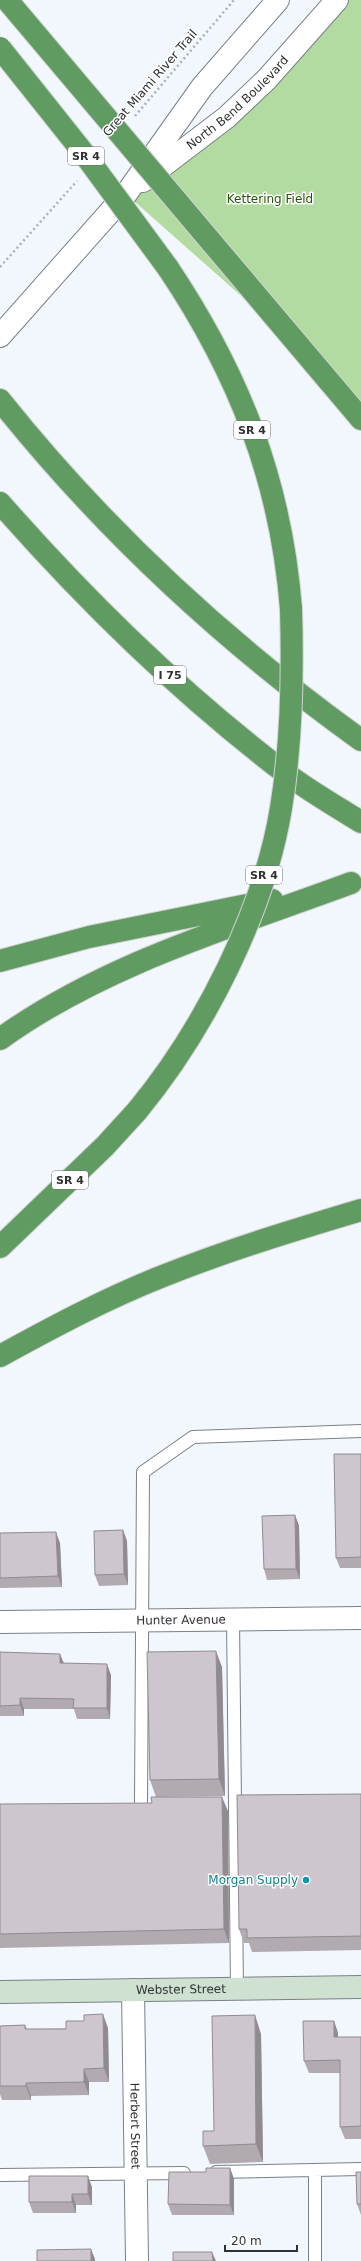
<svg xmlns="http://www.w3.org/2000/svg" width="361" height="2261" font-family="'DejaVu Sans',sans-serif">
<style>
.green{fill:#b2dba2}
.lines{fill:none;stroke-linecap:round;stroke-linejoin:round}
.lane-casing{stroke:#7a8087;stroke-width:14}
.street-casing{stroke:#7a8087;stroke-width:24}
.secondary-casing{stroke:#7a8087;stroke-width:24}
.highway-casing{stroke:#d1d2d3;stroke-width:24}
.path{stroke:#acb0b6;stroke-width:2.5;stroke-dasharray:2 3;stroke-linecap:butt}
.lane{stroke:#fff;stroke-width:12}
.street{stroke:#fff;stroke-width:22}
.secondary{stroke:#cfe1d0;stroke-width:22}
.highway{stroke:#609c61;stroke-width:22}
.highway-bridge-casing{stroke:#d1d2d3;stroke-width:24;stroke-linecap:butt}
.highway-bridge{stroke:#609c61;stroke-width:22}
.wall{fill:#b1aab1}
.shaded-wall{fill:#908b90}
.building{fill:#cec6ce;stroke:#908b90}
.culture-dot{fill:#0f9aa8;stroke:#fff;stroke-width:1.5}
.labels{text-anchor:middle;dominant-baseline:central;stroke-width:3;stroke-linejoin:round;paint-order:stroke}
.shield{fill:#fff;stroke:#6d6f72;stroke-width:1}
.shield-label{font-size:11px;font-weight:bold;fill:#2f3135}
.street-label{font-size:12px;fill:#2f3135;stroke:#fff}
.park-label{font-size:12px;fill:#245507;stroke:#fff}
.culture-label{font-size:12px;fill:#0d838f;stroke:#fff;text-anchor:end}
</style>
<rect width="100%" height="100%" fill="#f2f7fe"/>
<path class="green" d="M 337,0 L 361,0 L 361,402 L 126,194 L 227,117 Z"/>
<g class="lines">
<defs>
<path id="lane" d="M 233,1619 L 237,1989
M 141,1805 L 143,1472 L 193,1437 L 361,1431
M 216,2172 L 361,2169
M 0,2175 L 184,2173
M 315,2261 L 315,2170"/>
<g id="street">
<path id="s1" d="M 143,181 L 227,117 L 267,79 L 337,0"/>
<path d="M 0,336 L 126,194 L 202,87 L 278,0"/>
<path id="s2" d="M 0,1622 L 361,1618"/>
<path id="s3" d="M 133,1990 L 137,2261"/>
</g>
<g id="secondary">
<path id="s4" d="M 0,1992 L 361,1987"/>
</g>
<path id="highway" d="M 224,257 L 361,419
M 168,268 C 239,374 281,481 291,609
M 0,400 C 103,529 226,643 361,740
M 0,503 C 87,602 182,695 288,775 C 311,792 337,807 361,822
M 0,961 L 89,937 L 272,900
M 0,1039 C 104,964 232,927 351,883
M 0,1247 L 105,1146 L 137,1111
M 0,1356 C 53,1327 107,1298 163,1276 C 228,1250 294,1230 361,1210"/>
</defs>
<use href="#lane" class="lane-casing"/>
<use href="#street" class="street-casing"/>
<use href="#secondary" class="secondary-casing"/>
<use href="#highway" class="highway-casing"/>
<path class="path" d="M 135,116 L 234,0
M 0,267 L 77,181"/>
<use href="#lane" class="lane"/>
<use href="#street" class="street"/>
<use href="#secondary" class="secondary"/>
<use href="#highway" class="highway"/>
<defs>
<path id="highway-bridge" d="M 7,0 L 224,257
M 0,48 L 82,151 L 168,268
M 137,1111 C 204,1030 264,912 281,808 C 292,742 293,676 291,609"/>
</defs>
<use href="#highway-bridge" class="highway-bridge-casing"/>
<use href="#highway-bridge" class="highway-bridge"/>
</g>
<path class="wall" d="M 361,1454 L 361,1568 L 340,1568 L 336,1558 Z
M 295,1515 L 299,1526 L 300,1579 L 267,1580 L 264,1569 Z
M 123,1530 L 127,1541 L 128,1585 L 99,1586 L 95,1575 Z
M 0,1533 L 60,1543 L 62,1587 L 0,1588 Z
M 0,1652 L 60,1654 L 64,1663 L 111,1675 L 110,1719 L 77,1719 L 74,1709 L 24,1709 L 24,1716 L 0,1716 Z
M 222,1667 L 225,1796 L 156,1797 L 150,1780 Z
M 361,1794 L 361,1950 L 252,1952 L 249,1943 L 244,1943 L 239,1929 Z
M 0,1804 L 228,1811 L 229,1943 L 0,1948 Z
M 334,2021 L 338,2033 L 338,2037 L 361,2037 L 361,2139 L 345,2139 L 340,2127 L 340,2073 L 309,2073 L 304,2061 Z
M 25,2025 L 27,2029 L 108,2028 L 109,2082 L 89,2082 L 89,2095 L 31,2096 L 31,2100 L 2,2100 L 0,2094 L 0,2026 Z
M 261,2034 L 263,2162 L 210,2164 L 203,2146 L 214,2131 Z
M 230,2168 L 234,2179 L 234,2215 L 172,2215 L 168,2204 L 206,2172 Z
M 361,2172 L 361,2215 L 357,2204 Z
M 92,2187 L 92,2205 L 76,2205 L 76,2213 L 33,2213 L 29,2202 Z"/>
<path class="shaded-wall" d="M 295,1515 L 299,1526 L 300,1579 L 296,1569 Z
M 123,1530 L 127,1541 L 128,1585 L 124,1574 Z
M 56,1532 L 60,1543 L 62,1587 L 58,1576 Z
M 216,1651 L 222,1667 L 225,1796 L 219,1779 Z
M 60,1654 L 64,1665 L 60,1663 Z
M 107,1664 L 111,1675 L 110,1719 L 107,1708 Z
M 20,1698 L 24,1709 L 24,1716 L 20,1705 Z
M 222,1797 L 228,1811 L 229,1943 L 224,1929 Z
M 103,2014 L 108,2028 L 109,2082 L 104,2068 Z
M 255,2015 L 261,2034 L 263,2162 L 256,2144 Z
M 334,2021 L 338,2033 L 338,2050 L 334,2037 Z
M 84,2069 L 89,2082 L 89,2095 L 84,2082 Z
M 26,2083 L 31,2096 L 31,2100 L 26,2086 Z
M 230,2168 L 234,2179 L 234,2215 L 230,2205 Z
M 88,2176 L 92,2187 L 92,2205 L 88,2194 Z
M 72,2194 L 76,2205 L 76,2213 L 72,2202 Z
M 91,2249 L 95,2259 L 95,2261 L 91,2261 Z
M 212,2252 L 216,2261 L 213,2261 Z"/>
<path class="building" d="M 334,1454 L 361,1454 L 361,1557 L 336,1558 Z
M 295,1515 L 296,1569 L 264,1569 L 262,1516 Z
M 123,1530 L 124,1574 L 95,1575 L 94,1531 Z
M 56,1532 L 58,1576 L 0,1578 L 0,1533 Z
M 216,1651 L 219,1779 L 150,1780 L 147,1652 Z
M 0,1652 L 60,1654 L 60,1663 L 107,1664 L 107,1708 L 73,1708 L 74,1699 L 20,1698 L 20,1705 L 0,1706 Z
M 361,1794 L 361,1936 L 247,1938 L 247,1929 L 239,1929 L 237,1795 Z
M 151,1797 L 222,1797 L 224,1929 L 0,1934 L 0,1804 L 152,1803 Z
M 103,2014 L 104,2068 L 84,2069 L 84,2082 L 26,2083 L 26,2086 L 0,2086 L 0,2026 L 25,2025 L 25,2029 L 66,2029 L 66,2021 L 84,2021 L 84,2015 Z
M 255,2015 L 256,2144 L 203,2146 L 203,2131 L 214,2131 L 212,2016 Z
M 303,2021 L 334,2021 L 334,2037 L 361,2037 L 361,2126 L 340,2127 L 340,2060 L 304,2061 Z
M 206,2168 L 230,2168 L 230,2205 L 168,2204 L 169,2172 L 206,2172 Z
M 356,2172 L 361,2172 L 361,2204 L 357,2204 Z
M 29,2176 L 88,2176 L 88,2194 L 72,2194 L 72,2202 L 29,2202 Z
M 91,2249 L 91,2261 L 37,2261 L 37,2250 Z
M 173,2252 L 212,2252 L 213,2261 L 173,2261 Z"/>
<circle class="culture-dot" cx="306" cy="1880" r="4"/>
<g class="labels">
<g class="shield">
<rect x="68" y="147" width="36" height="18" rx="3"/>
<rect x="234" y="421" width="36" height="18" rx="3"/>
<rect x="154" y="666" width="32" height="18" rx="3"/>
<rect x="246" y="866" width="36" height="18" rx="3"/>
<rect x="52" y="1171" width="36" height="18" rx="3"/>
</g>
<g class="shield-label">
<text x="86" y="156">SR 4</text>
<text x="252" y="430">SR 4</text>
<text x="170" y="675">I 75</text>
<text x="264" y="875">SR 4</text>
<text x="70" y="1180">SR 4</text>
</g>
<g class="street-label">
<text transform="translate(150 83) rotate(-49)">Great Miami River Trail</text>
<text stroke="none"><textPath href="#s1" startOffset="123">North Bend Boulevard</textPath></text>
<text stroke="none"><textPath href="#s2" startOffset="181">Hunter Avenue</textPath></text>
<text stroke="none"><textPath href="#s4" startOffset="181">Webster Street</textPath></text>
<text stroke="none"><textPath href="#s3" startOffset="136">Herbert Street</textPath></text>
</g>
<g class="park-label">
<text x="270" y="199">Kettering Field</text>
</g>
<g class="culture-label">
<text x="298" y="1880">Morgan Supply</text>
</g>
</g>
<path d="M225 2245v6h72v-6" fill="none" stroke="#2f3135" stroke-width="2"/>
<text x="231" y="2245" font-size="12" fill="#2f3135" stroke="#ffffff" stroke-width="3" paint-order="stroke">20 m</text>
</svg>
